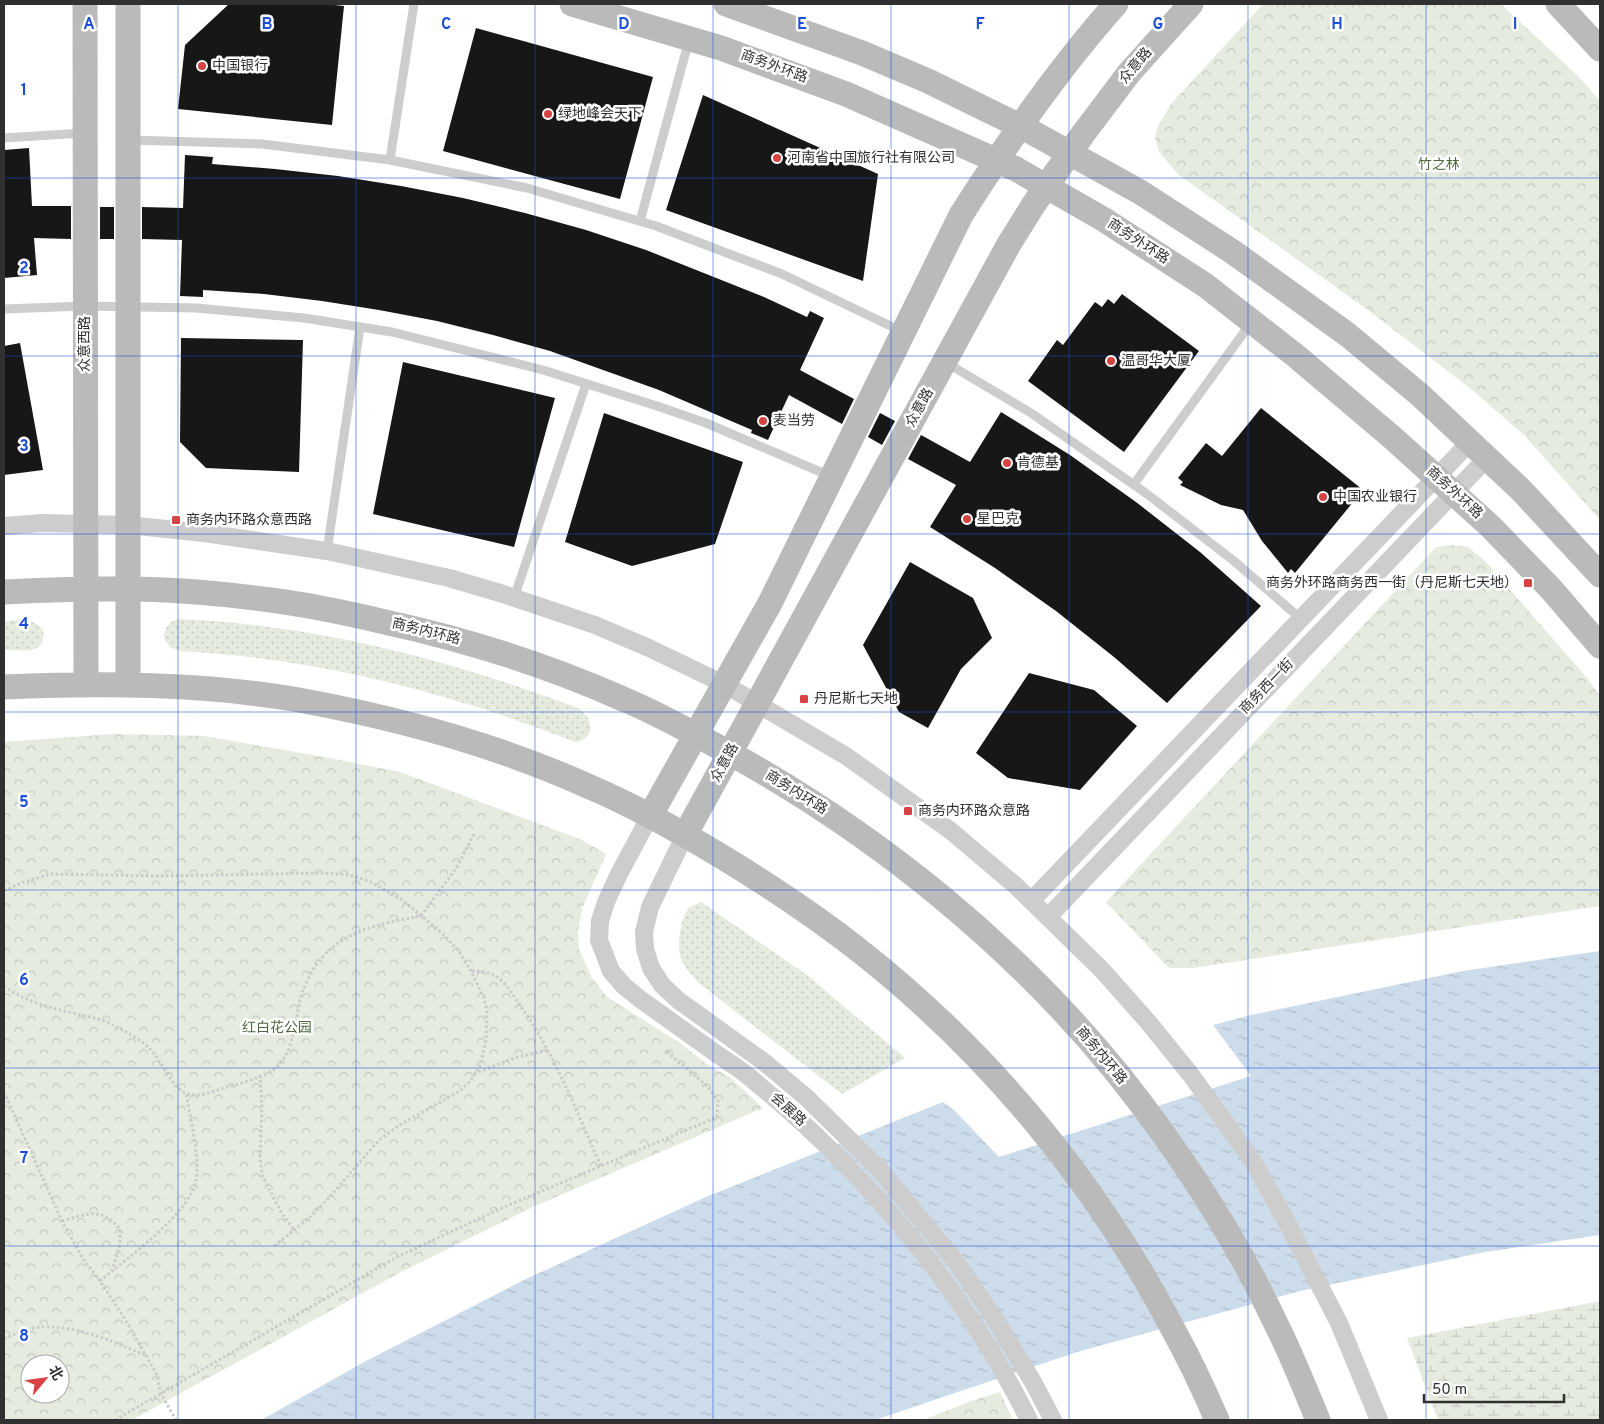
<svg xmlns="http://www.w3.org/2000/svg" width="1604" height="1424" font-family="Overpass,'Noto Sans SC',sans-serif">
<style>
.grass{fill:url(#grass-dots)}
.forest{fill:url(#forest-crowns);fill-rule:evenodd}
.wetland{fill:url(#wetland-marsh)}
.water{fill:url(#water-ripples)}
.building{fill:#171717}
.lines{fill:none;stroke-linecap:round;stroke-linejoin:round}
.path{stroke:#cacaca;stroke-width:3;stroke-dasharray:2.5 2.5;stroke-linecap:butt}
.lane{stroke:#cdcdcd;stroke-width:9}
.street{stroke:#cdcdcd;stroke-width:18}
.secondary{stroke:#bababa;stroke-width:25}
.grid{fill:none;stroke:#1d4ed8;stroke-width:1;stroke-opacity:0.55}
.poi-dot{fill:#d74242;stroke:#fff;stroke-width:2}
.labels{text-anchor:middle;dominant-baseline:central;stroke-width:5;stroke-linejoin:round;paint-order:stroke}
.poi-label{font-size:14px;fill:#303030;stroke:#fff;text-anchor:start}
.street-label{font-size:14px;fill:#303030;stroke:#fff}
.park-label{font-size:14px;fill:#506841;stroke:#fff}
.grid-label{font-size:16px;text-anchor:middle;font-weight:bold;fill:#1d4ed8;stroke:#fff;stroke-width:5;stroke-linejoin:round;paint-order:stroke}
</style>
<defs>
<pattern id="grass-dots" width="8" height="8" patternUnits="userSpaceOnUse" patternTransform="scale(1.25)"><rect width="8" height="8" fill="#e5ebdf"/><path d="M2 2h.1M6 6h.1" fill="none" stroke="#c5cac0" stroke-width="1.8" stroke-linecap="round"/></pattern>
<pattern id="forest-crowns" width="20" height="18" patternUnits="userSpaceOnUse" patternTransform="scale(1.25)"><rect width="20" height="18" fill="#e5ebdf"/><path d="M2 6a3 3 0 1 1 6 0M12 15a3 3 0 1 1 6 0" fill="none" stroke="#c5cac0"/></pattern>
<pattern id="wetland-marsh" width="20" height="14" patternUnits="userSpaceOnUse" patternTransform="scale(1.25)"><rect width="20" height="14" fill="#e5ebdf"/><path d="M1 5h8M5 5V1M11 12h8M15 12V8" fill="none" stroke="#c5cac0"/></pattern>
<pattern id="water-ripples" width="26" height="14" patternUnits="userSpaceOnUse" patternTransform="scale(1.25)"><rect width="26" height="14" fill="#cddcea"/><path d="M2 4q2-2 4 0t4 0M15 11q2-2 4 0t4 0" fill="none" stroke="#b0bdc9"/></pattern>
</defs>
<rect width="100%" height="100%" fill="#fff"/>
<path class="grass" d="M 177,619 C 315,624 451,660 580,709 L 588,718 L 591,728 C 589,736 584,741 575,742 C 449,692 315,658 179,651 L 170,647 L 164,638 C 164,628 169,623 177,619 Z
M 20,620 C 26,621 34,621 39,626 C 48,634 43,647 32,650 C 23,651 13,650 4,650 L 4,621 Z
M 701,902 L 807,975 L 905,1058 L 842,1094 L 700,984 C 692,975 683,967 680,955 C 677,944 681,915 690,907 C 693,905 698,904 701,902 Z"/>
<path class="forest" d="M 1263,4 L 1501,4 L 1578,76 L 1600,101 L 1600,520 L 1525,436 L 1471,389 L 1372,313 L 1179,175 L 1159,152 L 1155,138 L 1158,126 L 1171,104 Z
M 1451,545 L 1468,547 L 1485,561 L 1587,678 L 1600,696 L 1600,906 L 1193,968 L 1169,968 L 1106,902 L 1436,547 Z
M 113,734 L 204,736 L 324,757 L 400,772 L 582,840 L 606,854 L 582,909 L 578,933 L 579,949 L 592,978 L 607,997 L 680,1043 L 708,1065 L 730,1077 L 763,1108 L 535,1206 L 401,1272 L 132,1420 L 4,1420 L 4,742 ZM 30,1364 L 60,1364 L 60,1394 L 30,1394 Z
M 1000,1392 L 1013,1420 L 923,1420 L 971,1401 Z"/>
<path class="wetland" d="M 1600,1301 L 1600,1420 L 1438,1420 L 1407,1338 Z"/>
<path class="water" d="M 1600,951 L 1600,1235 L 1485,1252 L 1300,1291 L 1077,1352 L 875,1420 L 261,1420 L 366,1361 L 526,1279 L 706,1197 L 943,1102 L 955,1111 L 999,1157 L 1251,1076 L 1213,1025 L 1251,1015 L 1463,971 Z"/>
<path class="building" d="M 229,4 L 324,4 L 344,6 L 332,125 L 178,109 L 185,45 Z
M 476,28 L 653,77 L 620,199 L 443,151 Z
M 703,95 L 878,174 L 863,281 L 666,210 Z
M 29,148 L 32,206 L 71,206 L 71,239 L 34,238 L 37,275 L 4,278 L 4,150 Z
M 185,155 L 213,157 L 212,164 L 275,169 L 338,176 L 401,186 L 463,198 L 525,213 L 586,230 L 646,250 L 764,297 L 807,317 L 810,311 L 824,318 L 800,370 L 854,399 L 842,424 L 789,395 L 768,440 L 751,433 L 752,430 L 659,390 L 550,351 L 493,335 L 437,321 L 379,310 L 322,301 L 264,294 L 203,290 L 203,297 L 180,296 L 182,240 L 142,239 L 142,207 L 183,208 Z
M 100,207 L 114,207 L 114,239 L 100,239 Z
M 1122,294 L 1199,351 L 1124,452 L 1028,381 L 1057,340 L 1063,345 L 1095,302 L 1102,307 L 1108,299 L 1114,304 Z
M 181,338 L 303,340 L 299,472 L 206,468 L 180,442 Z
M 20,343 L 43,470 L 4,475 L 4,346 Z
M 403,362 L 555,398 L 514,547 L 373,514 Z
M 1261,408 L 1363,490 L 1295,573 L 1291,569 L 1288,573 L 1262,541 L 1243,510 L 1221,505 L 1180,485 L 1183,482 L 1178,478 L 1206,443 L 1222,456 Z
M 1001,412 L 1070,455 L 1136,502 L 1200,552 L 1261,606 L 1167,703 L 1114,657 L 1056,611 L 995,568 L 930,527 L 956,485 L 908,459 L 921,435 L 970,462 Z
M 604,413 L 743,462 L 715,544 L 632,566 L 565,542 Z
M 880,413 L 895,421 L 882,445 L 868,437 Z
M 910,562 L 973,598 L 992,638 L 961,669 L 928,728 L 899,712 L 863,645 Z
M 1029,673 L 1094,690 L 1137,726 L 1080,790 L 1008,778 L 976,753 Z"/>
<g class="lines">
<path class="path" d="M 4,891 L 21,883 L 51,874 L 158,876 L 323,873 L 349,875 L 369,881 L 401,899 L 442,933 L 458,950 L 471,971 L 484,998 L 487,1011 L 486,1040 L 480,1066 L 470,1081 L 460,1091 L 398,1126 L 379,1140 L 327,1200 L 309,1218 L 274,1246
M 472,971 C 480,972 490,972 497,977 C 507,984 513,995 519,1004 C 555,1054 576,1111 601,1166
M 4,986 C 25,1002 51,1008 77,1014 C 89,1017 103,1019 113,1025 C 126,1032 141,1039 151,1050 C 162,1061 170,1084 183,1092 C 195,1099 212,1092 224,1088 C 236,1085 259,1078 270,1072 C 297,1056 294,1015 303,990 C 307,980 313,968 320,960 C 345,929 384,923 421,916 L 457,867 L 474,834
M 474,1074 L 514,1058 L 547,1050
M 260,1075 L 262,1107 L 260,1156 L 262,1175 L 281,1212 L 294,1230
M 4,1092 L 62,1221 L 83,1259 L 100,1281 L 123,1316 L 156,1373 L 161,1394 L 176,1420
M 62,1221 C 88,1214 100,1206 120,1229 L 120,1244 L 112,1271
M 100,1281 C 126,1259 190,1214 196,1180 C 200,1157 190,1117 186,1093
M 4,1339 C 13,1335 23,1330 33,1328 C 70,1322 111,1341 145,1355
M 115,1420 L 397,1257 L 504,1207 L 717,1117 L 718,1101 L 707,1086 L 666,1051"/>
<path class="lane" d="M 4,138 L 83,133
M 130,140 L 262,144 L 390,160 L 527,188 L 656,226 L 782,274 L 901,331
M 390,160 L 414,4
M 640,221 L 689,40
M 4,309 L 85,306 L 196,308 L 304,318 L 392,332 L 543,370 L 657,406 L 706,423 L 830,476
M 945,362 L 1031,413 L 1147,494 L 1234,561 L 1301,619
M 1134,484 L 1250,324
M 327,551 L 360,327
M 514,598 L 586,384"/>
<path class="street" d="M 4,526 L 42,523 L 128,525 L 204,533 L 327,551 L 449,578 L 500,593 L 595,625 L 649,648 L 724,684 L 846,756 L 951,831 L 1017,887 L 1102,970 L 1149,1023 L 1191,1075 L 1252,1160 L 1283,1215 L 1339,1323 L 1379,1420
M 650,816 L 619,874 L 606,902 L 600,921 L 599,940 L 611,971 L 624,986 L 640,999 C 665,1017 689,1034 714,1052 C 728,1062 742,1070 754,1081 C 867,1173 964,1290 1029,1420
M 685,835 L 650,907 L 644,932 L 645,949 L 651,968 L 662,985 L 678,1000 L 764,1062 L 807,1098 L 881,1171 L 956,1262 L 993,1316 L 1033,1382 L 1053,1420
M 1031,901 L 1470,442
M 1048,917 L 1487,458"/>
<path class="secondary" d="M 85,4 L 86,685
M 128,4 L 128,684
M 572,4 L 721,48 L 846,94 L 1016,169 L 1103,219 L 1205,285 L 1296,356 L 1394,439 L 1491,527 L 1551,589 L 1600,646
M 726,4 L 862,53 L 928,81 L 1028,130 L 1140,192 L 1233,252 L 1348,335 L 1420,395 L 1522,491 L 1600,575
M 1558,4 L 1600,49
M 4,592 C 48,590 93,588 137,589 C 182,590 227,594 271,600 C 309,605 347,613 385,622 C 467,640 547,665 623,699 C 662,715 698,736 735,756 C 880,837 1013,945 1118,1074 C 1180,1152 1236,1238 1278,1328 C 1293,1358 1305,1389 1318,1420
M 4,687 C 103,683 202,683 299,700 C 397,718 500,746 590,787 C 637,807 681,832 724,858 C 770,886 814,915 856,948 C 988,1051 1097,1183 1174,1331 C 1190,1360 1204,1390 1217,1420
M 650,816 L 770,603 L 961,215 C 1008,141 1058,69 1116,4
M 685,835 L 1009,244 L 1034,204 L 1083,134 L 1129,73 L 1191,4"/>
</g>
<path class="grid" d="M 178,4 L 178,1420M 356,4 L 356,1420M 535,4 L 535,1420M 713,4 L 713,1420M 891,4 L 891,1420M 1069,4 L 1069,1420M 1248,4 L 1248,1420M 1426,4 L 1426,1420M 4,178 L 1600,178M 4,356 L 1600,356M 4,534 L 1600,534M 4,712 L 1600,712M 4,890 L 1600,890M 4,1068 L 1600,1068M 4,1246 L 1600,1246"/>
<g class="poi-dot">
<circle cx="202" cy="66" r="5"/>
<circle cx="548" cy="114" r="5"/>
<circle cx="777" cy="158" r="5"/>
<circle cx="1111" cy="361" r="5"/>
<circle cx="763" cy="421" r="5"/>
<circle cx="1007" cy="463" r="5"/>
<circle cx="1323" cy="497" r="5"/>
<circle cx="967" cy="519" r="5"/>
<rect x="171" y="515" width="10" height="10" rx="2.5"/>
<rect x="1523" y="578" width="10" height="10" rx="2.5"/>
<rect x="799" y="694" width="10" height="10" rx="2.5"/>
<rect x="903" y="806" width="10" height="10" rx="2.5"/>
</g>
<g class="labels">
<g class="poi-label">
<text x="212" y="66">中国银行</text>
<text x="558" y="114">绿地峰会天下</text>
<text x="787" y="158">河南省中国旅行社有限公司</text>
<text x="1121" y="361">温哥华大厦</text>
<text x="773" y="421">麦当劳</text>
<text x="1017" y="463">肯德基</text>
<text x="1333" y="497">中国农业银行</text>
<text x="977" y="519">星巴克</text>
<text x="186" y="520">商务内环路众意西路</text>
<text x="1518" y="583" text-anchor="end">商务外环路商务西一街（丹尼斯七天地）</text>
<text x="814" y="699">丹尼斯七天地</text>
<text x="918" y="811">商务内环路众意路</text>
</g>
<g class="street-label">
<text transform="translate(1136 66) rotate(-50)">众意路</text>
<text transform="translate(774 67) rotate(20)">商务外环路</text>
<text transform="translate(1138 242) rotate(33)">商务外环路</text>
<text transform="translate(85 344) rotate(-90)">众意西路</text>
<text transform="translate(920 408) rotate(-61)">众意路</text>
<text transform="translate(1454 493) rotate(42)">商务外环路</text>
<text transform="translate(426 632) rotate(14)">商务内环路</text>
<text transform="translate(1267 687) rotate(-46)">商务西一街</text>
<text transform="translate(725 763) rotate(-61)">众意路</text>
<text transform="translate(796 793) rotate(32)">商务内环路</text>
<text transform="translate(1101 1056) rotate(50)">商务内环路</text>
<text transform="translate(788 1110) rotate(42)">会展路</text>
</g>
<g class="park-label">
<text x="1439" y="165">竹之林</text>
<text x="277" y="1028">红白花公园</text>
</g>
</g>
<g class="grid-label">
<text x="89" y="29">A</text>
<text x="267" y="29">B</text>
<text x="446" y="29">C</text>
<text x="624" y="29">D</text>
<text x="802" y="29">E</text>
<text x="980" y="29">F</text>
<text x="1158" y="29">G</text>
<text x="1337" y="29">H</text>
<text x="1515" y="29">I</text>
<text x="24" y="95">1</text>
<text x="24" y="273">2</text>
<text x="24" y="451">3</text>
<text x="24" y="629">4</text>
<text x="24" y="807">5</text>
<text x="24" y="985">6</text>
<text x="24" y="1163">7</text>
<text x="24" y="1341">8</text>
</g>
<rect width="1604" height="1424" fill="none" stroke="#303030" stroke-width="10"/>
<g transform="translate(45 1379) rotate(61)"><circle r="24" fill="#ffffff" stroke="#acacac"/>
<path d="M0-4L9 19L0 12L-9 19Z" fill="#d74242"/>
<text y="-8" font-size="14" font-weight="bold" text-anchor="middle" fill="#303030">北</text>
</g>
<path d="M1424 1394v8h140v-8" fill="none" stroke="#303030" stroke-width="2.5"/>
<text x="1432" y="1394" font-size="15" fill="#303030" stroke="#ffffff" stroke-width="4" paint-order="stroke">50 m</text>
</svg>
